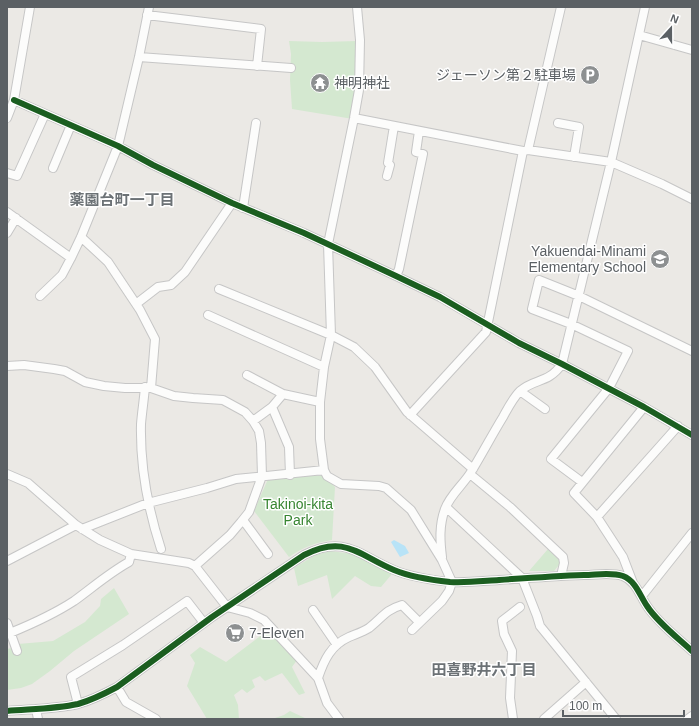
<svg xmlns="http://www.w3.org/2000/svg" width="699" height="726" font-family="Helvetica,'Noto Sans JP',sans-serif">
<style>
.green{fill:#d4e8d0}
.water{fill:#b8e3f7}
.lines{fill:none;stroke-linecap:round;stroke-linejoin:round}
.minor-casing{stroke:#c6c6c6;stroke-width:10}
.minor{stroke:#fcfcfb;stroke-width:8}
.cycleway-casing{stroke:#fff;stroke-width:8}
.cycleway{stroke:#1b5e20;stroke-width:6}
.labels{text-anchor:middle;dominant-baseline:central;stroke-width:3;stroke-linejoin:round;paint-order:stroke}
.poi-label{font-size:14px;fill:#5b6064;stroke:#fff;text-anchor:end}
.park-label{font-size:14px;fill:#378531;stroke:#fff}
.neighbourhood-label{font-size:15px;font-weight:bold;fill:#6c7276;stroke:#fff}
</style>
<rect width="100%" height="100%" fill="#ebe9e5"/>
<path class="green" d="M 289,41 L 322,42 L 357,41 L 357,90 L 353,119 L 292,109 L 290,80 L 291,54 Z
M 324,475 L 335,487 L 332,540 C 314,543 304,547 289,557 L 254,511 L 268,479 Z
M 548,549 L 559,560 L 559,565 L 554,571 L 529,571 Z
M 331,551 L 352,554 L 392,574 L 381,587 L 371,586 L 355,576 L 332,599 L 327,575 L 298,586 L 294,568 L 315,555 Z
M 114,588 L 129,614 L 74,651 L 50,671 L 32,684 L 21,688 L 7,690 L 7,649 L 12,648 L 15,655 L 21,652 L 18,644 L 53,641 L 85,622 L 100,606 L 101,599 Z
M 267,631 L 297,660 L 292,667 L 305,693 L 299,695 L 282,673 L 265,681 L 260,676 L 252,680 L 255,687 L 247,693 L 242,689 L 234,695 L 238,705 L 239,719 L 207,719 L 187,686 L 195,663 L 190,655 L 200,647 L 226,662 Z
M 290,711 L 307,719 L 272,719 L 284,715 Z"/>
<path class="water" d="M 394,540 L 405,546 L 409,553 L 400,557 L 391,542 Z"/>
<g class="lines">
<defs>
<path id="minor" d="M 357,7 L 360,40 L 359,90 L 354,118 L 328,244 L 331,335 L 324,367 L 320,402 L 320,439 L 324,470 L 327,476 L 341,484 L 379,486 L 386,488 L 411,510 L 442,560 L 452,582 L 449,591 L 442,601 L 412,630
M 147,15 L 261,29 L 257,66
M 639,35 L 692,50
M 139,57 L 291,68
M 14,100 L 118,146 L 153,165 L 232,203 L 304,233 L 396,276 L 440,297 L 519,343 L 562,364 L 644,407 L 692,435
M 7,118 L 14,100 L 30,7
M 354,118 L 523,151 L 528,150 L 611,162 L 662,184 L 692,199
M 558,123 L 579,127 L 574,157
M 528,150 L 561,7
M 53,168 L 71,125
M 7,173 L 17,176 L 45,114
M 387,176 L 390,165 L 388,163 L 394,126
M 243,208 L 256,123
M 7,212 L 71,258 L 81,237 L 118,146 L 139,57 L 149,7
M 7,233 L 16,218
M 81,237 L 108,262 L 140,310 L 155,339 L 151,388
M 396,276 L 399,269 L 423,154 L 416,152 L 419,131
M 219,289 L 331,335 L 354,347 L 375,367 L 407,412 L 473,469
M 40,296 L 62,275 L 71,258
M 136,304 L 158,287 L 171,285 L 185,272 L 232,203
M 208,315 L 324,367
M 7,366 L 24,365 L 54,369 L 65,371 L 85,382 L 104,386 L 125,388 L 151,388 L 174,396 L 193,398 L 223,400 L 245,412 L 253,421 L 259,431 L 261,443 L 262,476 L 249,512 L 241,522 L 230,535 L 195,566
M 247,375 L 283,394
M 145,387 C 144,399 142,412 141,424 C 140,466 148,509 161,549
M 520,391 L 545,409
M 272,407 L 289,447 L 290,475
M 410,415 L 486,332 L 523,151
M 253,421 L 272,407 L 283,394 L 320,402
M 7,474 L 28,483 L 76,525 L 100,540 L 131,554 L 189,563 L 195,566 L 227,607 L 250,613 L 264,620 L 318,678 L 327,703 L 339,719
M 470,474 L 510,507 L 563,557 L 564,563 L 561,576
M 582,482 L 551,459 L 609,388 L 628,351 L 571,324 L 532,309 L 539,280 L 579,296 L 692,351
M 446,507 L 522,578 L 537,616 L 540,626 L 616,719
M 597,517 L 678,426
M 243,520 L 268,554
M 82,529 L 148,503 L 207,488 L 236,479 L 324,470
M 442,557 C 440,541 439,525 445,509 C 450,495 463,485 471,472 C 482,454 492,435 503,417 C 508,408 513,398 520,391 C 535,378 548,384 562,364 L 611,162 L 645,7
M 7,561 L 76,525
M 633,583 L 623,557 L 597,517 L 574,493 L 644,407
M 642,596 L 692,533
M 313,610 L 337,645
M 7,623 L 17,651
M 10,633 C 32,624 54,614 74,601 C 92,588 109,573 129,562 L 131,554
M 318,678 C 324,660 331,645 349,637 C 356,634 363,632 369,628 C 382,618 385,610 402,605 L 419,622
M 117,687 L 126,702 L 156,719
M 78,704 L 71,677 L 123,645 L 187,601 L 204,623
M 36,709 L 38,719
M 7,711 C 30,709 55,709 78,704 C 92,700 104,694 117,687 L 212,617 L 304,555 C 345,534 358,555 394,570 C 411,577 431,580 450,582 C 466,583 483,581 499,580 C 527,578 555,576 584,575 C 596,575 611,572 623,576 C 636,581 640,596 647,606 C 658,623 678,638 692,651
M 513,719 L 510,698 L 512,651 L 504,634 L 502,621 L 520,607
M 544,719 L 586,682
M 688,719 L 692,716"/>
</defs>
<use href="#minor" class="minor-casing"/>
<use href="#minor" class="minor"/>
<defs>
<path id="cycleway" d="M 14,100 L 118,146 L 153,165 L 232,203 L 304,233 L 396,276 L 440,297 L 519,343 L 562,364 L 644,407 L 692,435
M 7,711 C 30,709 55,709 78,704 C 92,700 104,694 117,687 L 212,617 L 304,555 C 345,534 358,555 394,570 C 411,577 431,580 450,582 C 466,583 483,581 499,580 C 527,578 555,576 584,575 C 596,575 611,572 623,576 C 636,581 640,596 647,606 C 658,623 678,638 692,651"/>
</defs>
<use href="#cycleway" class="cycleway-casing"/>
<use href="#cycleway" class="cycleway"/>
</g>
<defs>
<symbol id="parking-disc" viewBox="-11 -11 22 22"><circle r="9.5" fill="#8d9091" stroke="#fff"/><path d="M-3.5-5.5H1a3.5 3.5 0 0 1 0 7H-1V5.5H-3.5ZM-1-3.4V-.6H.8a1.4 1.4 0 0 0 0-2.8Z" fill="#fff"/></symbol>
<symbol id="temple-disc" viewBox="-11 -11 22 22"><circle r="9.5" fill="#8d9091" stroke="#fff"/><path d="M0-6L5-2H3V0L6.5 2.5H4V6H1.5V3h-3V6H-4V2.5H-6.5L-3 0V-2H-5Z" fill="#fff"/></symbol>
<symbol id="school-disc" viewBox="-11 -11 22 22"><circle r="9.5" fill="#8d9091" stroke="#fff"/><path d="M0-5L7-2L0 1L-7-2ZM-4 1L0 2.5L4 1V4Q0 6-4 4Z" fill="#fff"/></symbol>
<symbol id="supermarket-disc" viewBox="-11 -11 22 22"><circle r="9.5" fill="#8d9091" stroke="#fff"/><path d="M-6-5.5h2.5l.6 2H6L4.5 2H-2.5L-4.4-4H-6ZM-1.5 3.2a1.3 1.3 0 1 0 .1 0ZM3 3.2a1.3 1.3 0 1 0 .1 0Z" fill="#fff"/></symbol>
</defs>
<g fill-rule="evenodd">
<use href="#parking-disc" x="579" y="64" width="22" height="22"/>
<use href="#temple-disc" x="309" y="72" width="22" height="22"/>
<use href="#school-disc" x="649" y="248" width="22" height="22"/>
<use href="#supermarket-disc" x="224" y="622" width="22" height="22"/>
</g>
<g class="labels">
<g class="poi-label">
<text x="576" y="75">ジェーソン第２駐車場</text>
<text x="334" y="83" text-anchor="start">神明神社</text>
<text x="646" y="251">Yakuendai-Minami<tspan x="646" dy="16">Elementary School</tspan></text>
<text x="249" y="633" text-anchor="start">7-Eleven</text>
</g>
<g class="park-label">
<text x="298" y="504">Takinoi-kita<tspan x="298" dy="16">Park</tspan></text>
</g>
<g class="neighbourhood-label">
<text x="122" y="199">薬園台町一丁目</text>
<text x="484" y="669">田喜野井六丁目</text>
</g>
</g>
<rect width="699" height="726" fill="none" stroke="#5b6064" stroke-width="16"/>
<g transform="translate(671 28) rotate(21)" stroke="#ffffff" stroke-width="3" paint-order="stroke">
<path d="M0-3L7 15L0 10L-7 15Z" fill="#5b6064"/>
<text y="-6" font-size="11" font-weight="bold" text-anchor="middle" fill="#5b6064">N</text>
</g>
<path d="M563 710v6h121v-6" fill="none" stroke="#5b6064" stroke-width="2"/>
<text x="569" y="710" font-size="12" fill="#5b6064" stroke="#ffffff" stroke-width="3" paint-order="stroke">100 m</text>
</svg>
